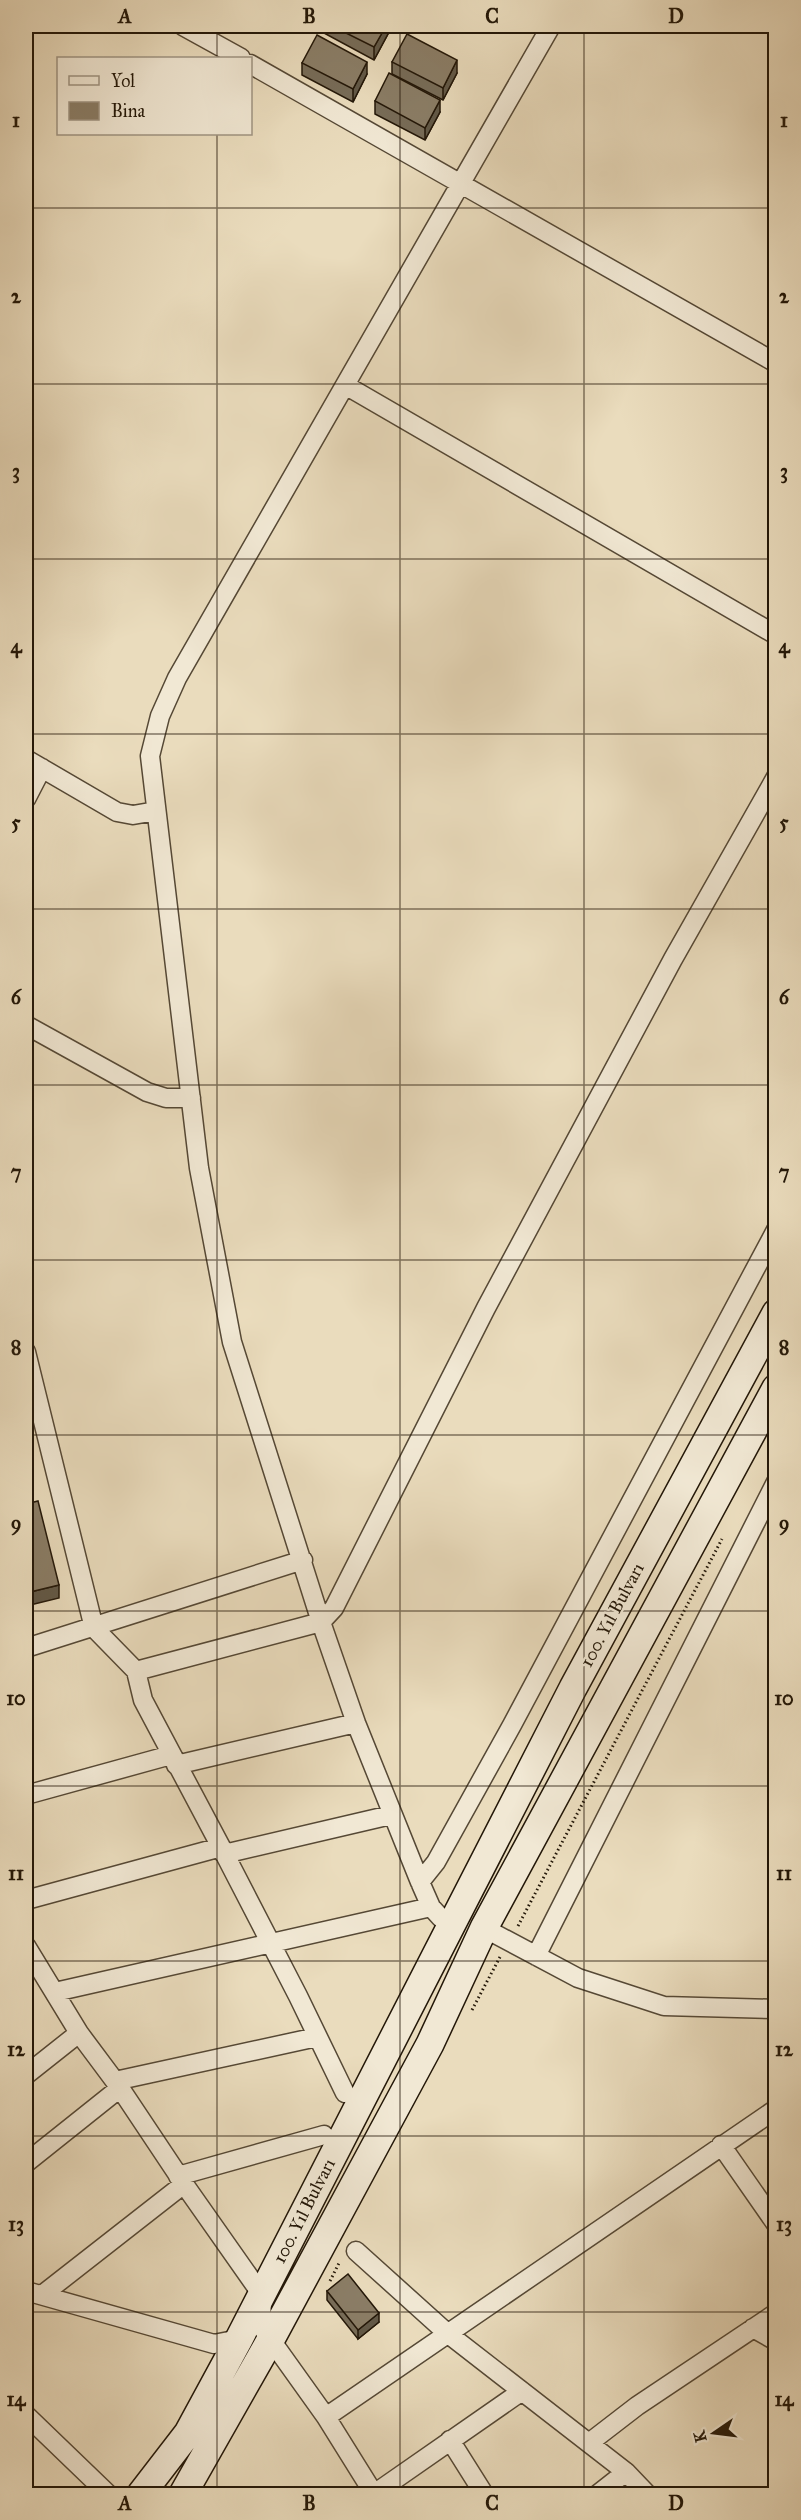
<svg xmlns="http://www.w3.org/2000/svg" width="801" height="2520" font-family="'IM FELL Great Primer',serif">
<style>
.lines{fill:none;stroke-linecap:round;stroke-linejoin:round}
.minor-casing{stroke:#554835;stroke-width:21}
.secondary-casing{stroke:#231708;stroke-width:30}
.path{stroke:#231708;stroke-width:3;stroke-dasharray:1.5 3;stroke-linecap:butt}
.minor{stroke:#f1e8d4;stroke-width:18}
.secondary{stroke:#f1e8d4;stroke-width:27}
.wall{fill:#776c58;stroke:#231708;stroke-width:1.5}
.shaded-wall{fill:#615847;stroke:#231708;stroke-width:1.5}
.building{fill:#8a7d66;stroke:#231708;stroke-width:1.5}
.grid{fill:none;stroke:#231708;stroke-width:1.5;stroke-opacity:0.55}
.labels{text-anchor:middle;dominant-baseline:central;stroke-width:4.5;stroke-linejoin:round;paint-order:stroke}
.street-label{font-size:18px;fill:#231708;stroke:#f1e8d4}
.neatline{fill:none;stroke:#231708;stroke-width:2}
.grid-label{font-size:20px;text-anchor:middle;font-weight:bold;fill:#231708}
</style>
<rect width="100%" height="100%" fill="#eadcbd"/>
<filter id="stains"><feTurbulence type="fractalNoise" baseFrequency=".00333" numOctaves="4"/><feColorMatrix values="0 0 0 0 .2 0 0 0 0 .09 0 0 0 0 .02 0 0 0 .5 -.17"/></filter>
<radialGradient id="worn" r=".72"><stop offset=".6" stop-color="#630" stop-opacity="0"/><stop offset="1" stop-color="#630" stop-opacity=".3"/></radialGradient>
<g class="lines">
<defs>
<path id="minor" d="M 183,26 L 241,58
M 250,64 L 776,363
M 345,385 L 776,635
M 26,759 L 117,812 L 133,815 L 156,811
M 26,799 L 42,768
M 26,1025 L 147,1092 L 166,1098 L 191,1098
M 26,1352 L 94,1628 L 136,1671
M 321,1622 L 232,1342 L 199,1168 L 150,756 L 160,716 L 177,678 L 551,26
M 321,1622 L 334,1608 L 486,1308 L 673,959 L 776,777
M 26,1648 L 303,1560
M 176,1765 L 356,1723
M 26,1795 L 171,1755
M 221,1847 L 143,1700 L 136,1671 L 321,1622 L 356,1723 L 420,1882 L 431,1907 L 441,1918 L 455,1920
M 224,1854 L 391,1815
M 420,1882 L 436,1862 L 512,1725 L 776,1230
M 26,1900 L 221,1847 L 298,1996 L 345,2093
M 484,1928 L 578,1978 L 664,2006 L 776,2009
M 26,1946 L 79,2033 L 120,2088 L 184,2184 L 262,2295 L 261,2326 L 326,2417 L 374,2494
M 536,1956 L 776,1482
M 55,1992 L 431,1907
M 26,2075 L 79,2033
M 115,2081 L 317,2037
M 721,2145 L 776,2224
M 26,2163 L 120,2088
M 178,2176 L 324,2135
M 356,2251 L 447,2333 L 626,2472 L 647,2494
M 26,2291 L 214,2344 L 239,2339 L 244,2336
M 42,2295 L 184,2184
M 753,2328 L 776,2341
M 26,2415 L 108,2494
M 326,2417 L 776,2109
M 450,2440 L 484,2494
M 589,2443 L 637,2406 L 776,2313
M 374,2494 L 522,2391
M 598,2494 L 626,2472"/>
<path id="secondary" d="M 141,2494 L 188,2433 L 239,2339 L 573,1688 L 776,1313
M 183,2494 L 271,2339 L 430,2044 L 484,1928 L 776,1388"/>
</defs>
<use href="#minor" class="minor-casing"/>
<use href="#secondary" class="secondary-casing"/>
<path class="path" d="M 518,1926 L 722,1539
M 472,2010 L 501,1955
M 330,2281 L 339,2263"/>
<use href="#minor" class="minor"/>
<use href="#secondary" class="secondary"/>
</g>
<path class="wall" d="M 324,26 L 389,26 L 389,32 L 374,60 L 324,33 Z
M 392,62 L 457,73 L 443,100 L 392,74 Z
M 302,63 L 367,74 L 353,102 L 302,75 Z
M 375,101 L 440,112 L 425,140 L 375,114 Z
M 327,2291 L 379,2322 L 358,2339 L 327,2300 Z"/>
<path class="shaded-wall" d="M 386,26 L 389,26 L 389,32 L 374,60 L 374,47 Z
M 457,60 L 457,73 L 443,100 L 443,88 Z
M 367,62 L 367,74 L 353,102 L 353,89 Z
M 440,100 L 440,112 L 425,140 L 425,128 Z
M 59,1585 L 59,1598 L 26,1606 L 26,1593 Z
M 379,2313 L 379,2322 L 358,2339 L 358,2330 Z"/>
<path class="building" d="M 332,26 L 386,26 L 374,47 Z
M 407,34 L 457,60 L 443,88 L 392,62 Z
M 317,35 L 367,62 L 353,89 L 302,63 Z
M 389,73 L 440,100 L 425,128 L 375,101 Z
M 38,1501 L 59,1585 L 26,1593 L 26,1504 Z
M 348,2274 L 379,2313 L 358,2330 L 327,2291 Z"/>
<path class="grid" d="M 217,26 L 217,58M 400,26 L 400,2494M 584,26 L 584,2494M 217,134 L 217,2494M 26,208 L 776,208M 26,384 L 776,384M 26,559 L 776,559M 26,734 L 776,734M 26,909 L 776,909M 26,1085 L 776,1085M 26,1260 L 776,1260M 26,1435 L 776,1435M 26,1611 L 776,1611M 26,1786 L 776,1786M 26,1961 L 776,1961M 26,2136 L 776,2136M 26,2312 L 776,2312"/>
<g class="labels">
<g class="street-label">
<text transform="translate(612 1615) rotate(-62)">100. Yıl Bulvarı</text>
<text transform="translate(304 2211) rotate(-63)">100. Yıl Bulvarı</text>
</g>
</g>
<rect width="801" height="2520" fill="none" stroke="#eadcbd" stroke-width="66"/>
<rect x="57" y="57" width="195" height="78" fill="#f1e8d4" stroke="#9f9482" stroke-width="1.5"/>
<rect x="69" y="76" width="30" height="9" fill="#f1e8d4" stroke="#9f9482" stroke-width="1.5"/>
<text x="111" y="87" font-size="18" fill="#231708">Yol</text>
<rect x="69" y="102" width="30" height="18" fill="#8a7d66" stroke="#9f9482" stroke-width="1.5"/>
<text x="111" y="117" font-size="18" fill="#231708">Bina</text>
<g transform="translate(714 2433) rotate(256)" stroke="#f1e8d4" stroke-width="4.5" paint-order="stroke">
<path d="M0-4.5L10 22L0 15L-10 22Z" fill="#231708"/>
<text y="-9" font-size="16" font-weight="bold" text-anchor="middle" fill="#231708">K</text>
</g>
<rect x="33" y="33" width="735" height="2454" class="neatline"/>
<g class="grid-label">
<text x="125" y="23">A</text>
<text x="309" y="23">B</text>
<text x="492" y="23">C</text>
<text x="676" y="23">D</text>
<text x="16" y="127">1</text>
<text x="784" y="127">1</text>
<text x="16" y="303">2</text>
<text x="784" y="303">2</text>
<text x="16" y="478">3</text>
<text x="784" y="478">3</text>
<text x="16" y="653">4</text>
<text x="784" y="653">4</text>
<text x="16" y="829">5</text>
<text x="784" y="829">5</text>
<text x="16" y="1004">6</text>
<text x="784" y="1004">6</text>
<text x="16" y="1179">7</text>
<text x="784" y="1179">7</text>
<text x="16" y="1354">8</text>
<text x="784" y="1354">8</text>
<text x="16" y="1530">9</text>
<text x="784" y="1530">9</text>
<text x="16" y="1705">10</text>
<text x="784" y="1705">10</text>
<text x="16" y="1880">11</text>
<text x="784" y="1880">11</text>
<text x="16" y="2056">12</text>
<text x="784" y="2056">12</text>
<text x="16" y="2231">13</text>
<text x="784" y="2231">13</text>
<text x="16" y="2406">14</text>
<text x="784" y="2406">14</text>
<text x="125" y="2510">A</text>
<text x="309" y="2510">B</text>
<text x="492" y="2510">C</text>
<text x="676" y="2510">D</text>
</g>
<rect width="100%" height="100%" filter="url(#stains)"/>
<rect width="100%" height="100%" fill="url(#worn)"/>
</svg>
